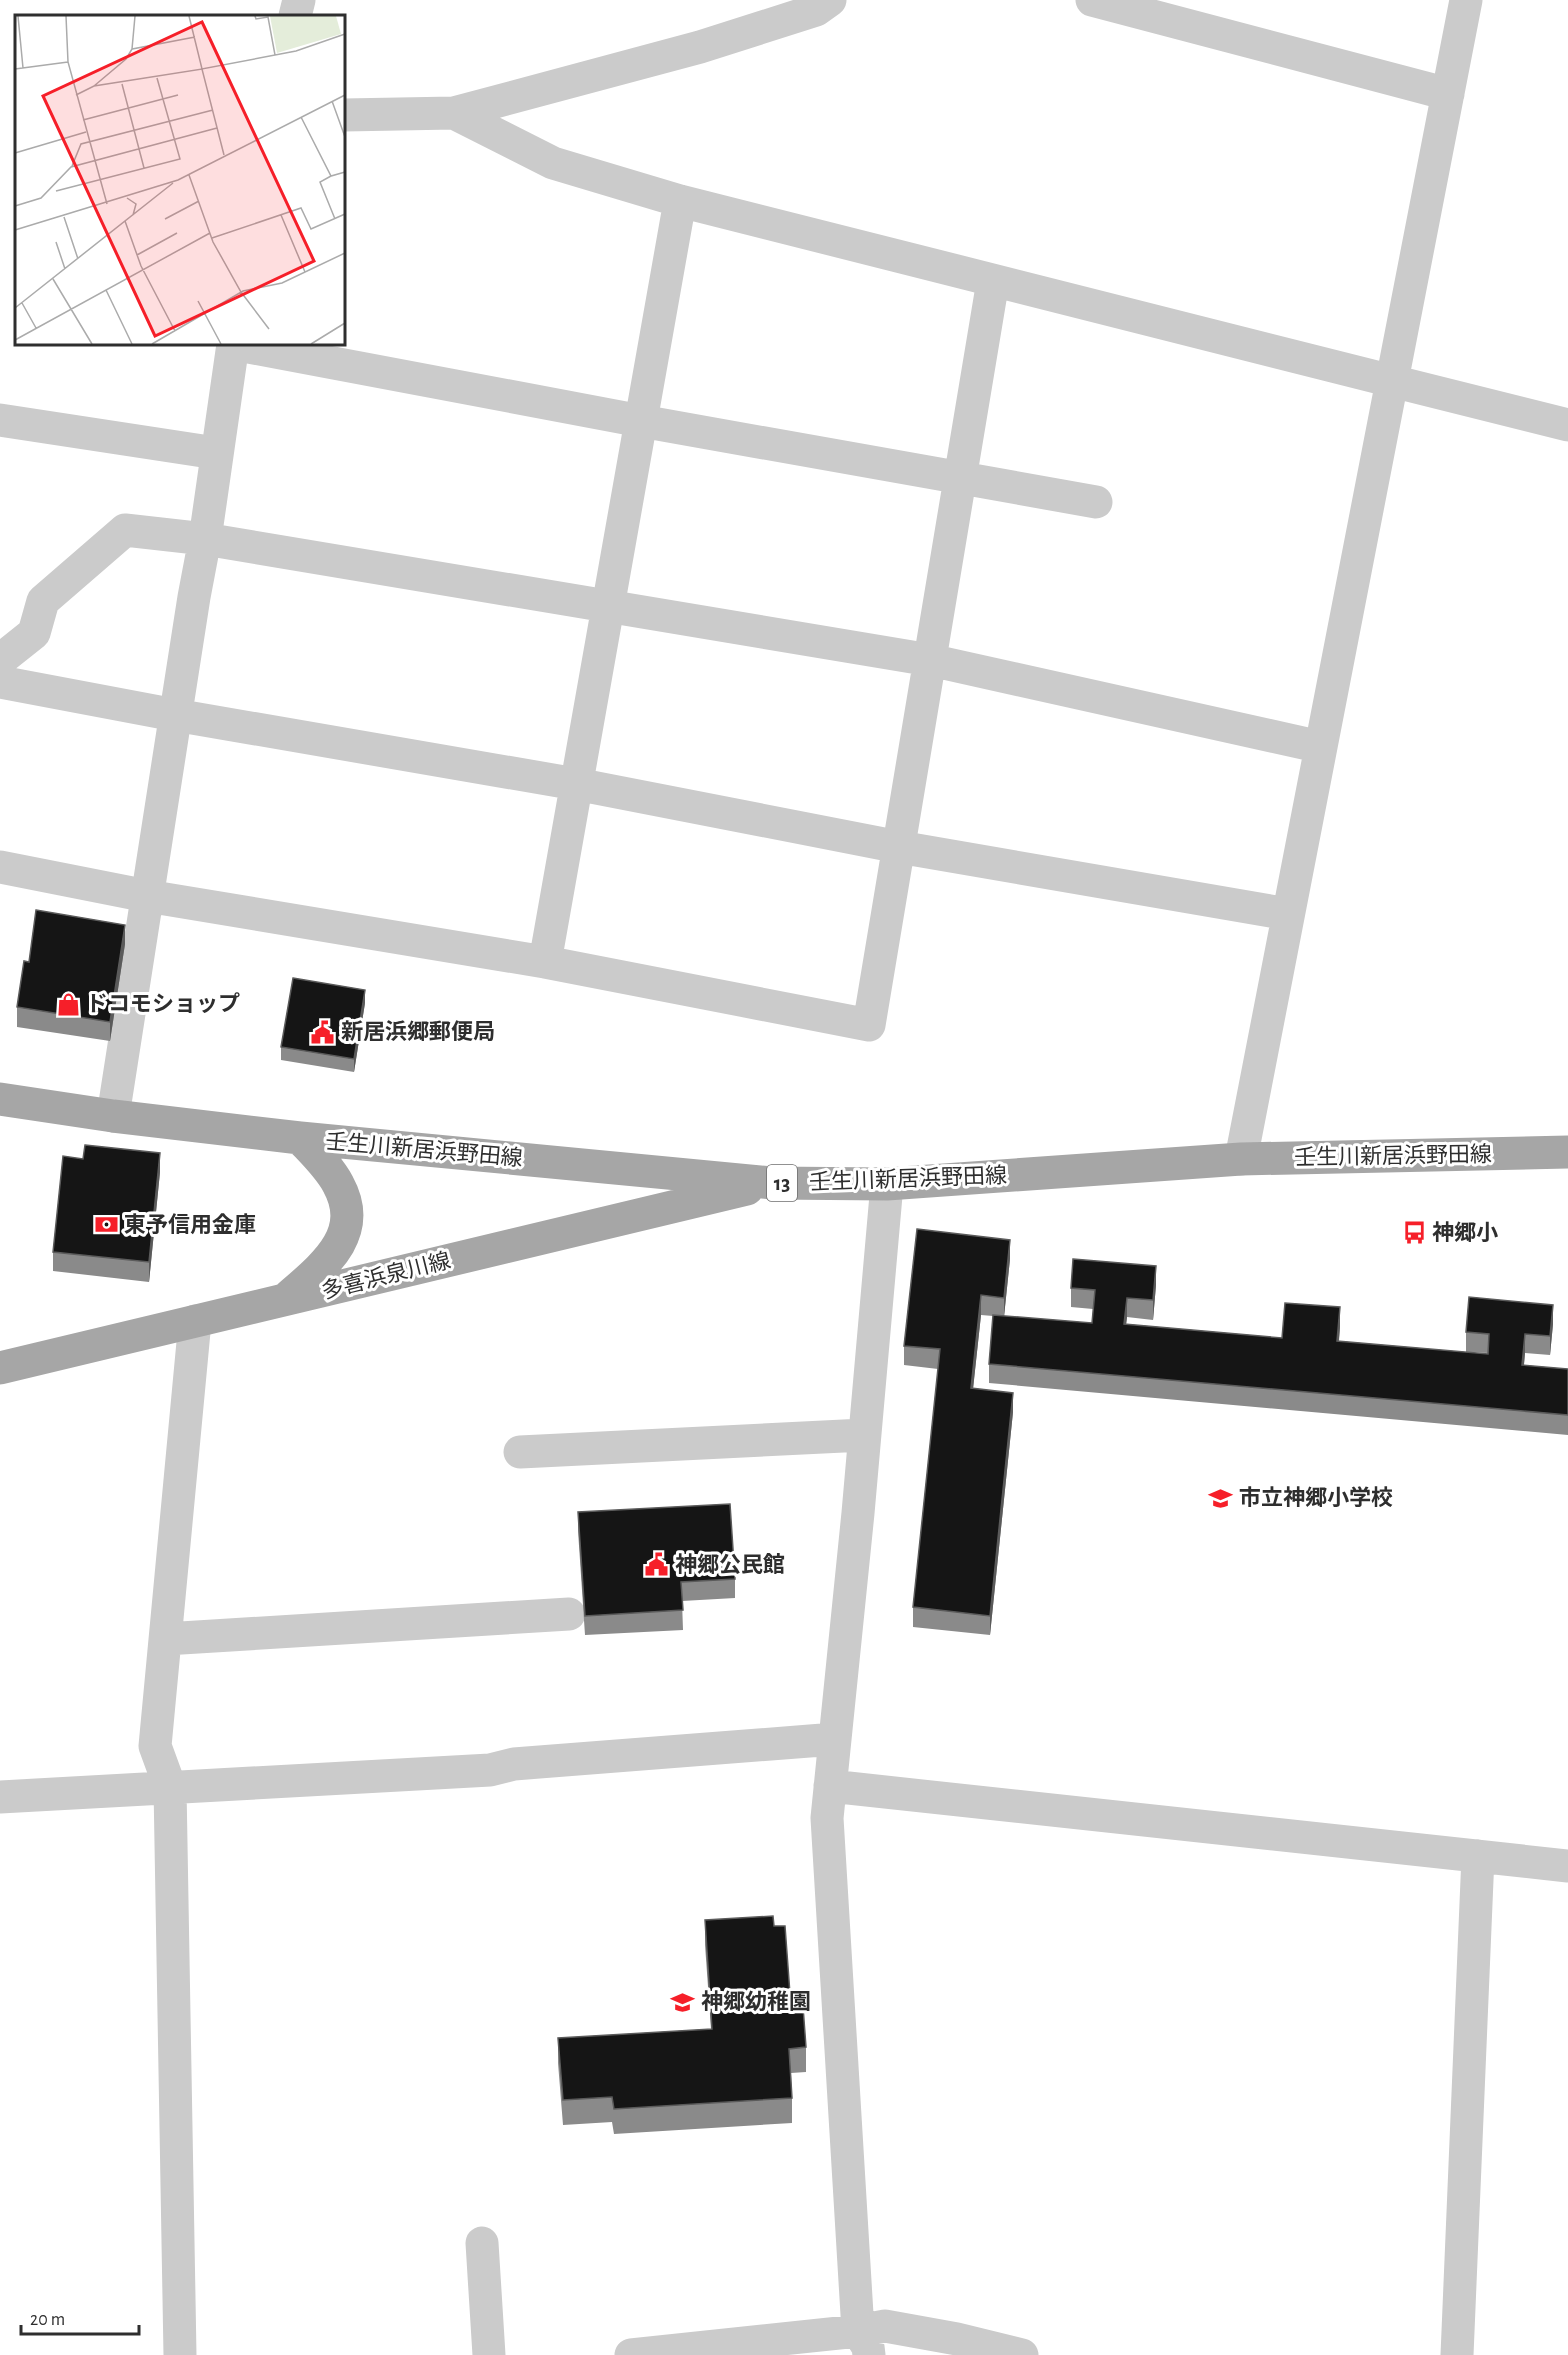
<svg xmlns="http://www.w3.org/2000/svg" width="1568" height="2355" font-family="'Alegreya Sans','Noto Sans JP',sans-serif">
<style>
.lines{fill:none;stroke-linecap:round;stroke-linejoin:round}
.minor{stroke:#cbcbcb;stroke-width:33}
.major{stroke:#a6a6a6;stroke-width:33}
.wall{fill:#8a8a8a}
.shaded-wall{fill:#5b5b5b}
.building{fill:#151515;stroke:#5b5b5b;stroke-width:1.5}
.labels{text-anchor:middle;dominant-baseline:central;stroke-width:6;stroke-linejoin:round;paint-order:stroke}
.shield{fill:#fff;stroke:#6d6d6d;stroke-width:1.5}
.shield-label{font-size:21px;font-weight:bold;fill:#2e2e2e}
.poi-label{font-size:22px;font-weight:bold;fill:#2e2e2e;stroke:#fff;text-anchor:start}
.street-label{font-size:22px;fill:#2e2e2e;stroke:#fff}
.inset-road{fill:none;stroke:#ababab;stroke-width:1.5}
.view{fill:#f61f29;fill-opacity:0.15;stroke:#f61f29;stroke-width:3}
.inset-edge{fill:none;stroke:#2e2e2e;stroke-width:3}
</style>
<rect width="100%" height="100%" fill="#fff"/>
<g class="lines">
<path class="minor" d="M 1092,0 L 1448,94
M 1466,0 L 1392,381 L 1568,425
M 295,16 L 299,0
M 454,113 L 700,47 L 816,10 L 830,0
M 344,115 L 454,113 L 553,163 L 680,201 L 1392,381 L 1241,1159
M 233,344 L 641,421 L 1096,502
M 0,420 L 216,453
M 0,660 L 34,633 L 43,601 L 125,530 L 205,539 L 930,660 L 1321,747
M 0,682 L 175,715 L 576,784 L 899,847 L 1288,914
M 0,867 L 147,896 L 545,962 L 869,1025 L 993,281
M 545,962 L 680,201
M 113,1116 L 194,597 L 205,539 L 233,344
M 520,1452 L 864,1435
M 165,1639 L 569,1614
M 830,1786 L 1568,1866
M 0,1797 L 490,1770 L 514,1764 L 835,1739
M 482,2243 L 489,2355
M 180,2355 L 170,1787 L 155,1746 L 195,1321
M 631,2355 L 858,2331 L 885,2326 L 957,2339 L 1022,2355
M 869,2355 L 868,2347 L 858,2331 L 827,1818 L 858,1513 L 887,1184
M 1457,2355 L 1478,1856"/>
<path class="major" d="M 0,1099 L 113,1116 L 300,1138 L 772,1183 L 887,1184 L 1241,1159 L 1568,1152
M 287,1298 C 322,1267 366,1235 338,1184 C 329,1167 313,1152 300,1138
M 0,1368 L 747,1189"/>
</g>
<path class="wall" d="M 125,944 L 110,1041 L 17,1027 L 17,1007 L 29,962 Z
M 365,1003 L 354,1072 L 281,1060 L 281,1047 Z
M 160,1172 L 149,1282 L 53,1271 L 53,1252 Z
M 1010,1259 L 1004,1316 L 1092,1323 L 1093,1309 L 1071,1307 L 1071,1288 L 1156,1285 L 1153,1320 L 1127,1317 L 1126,1324 L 1282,1338 L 1340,1327 L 1339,1341 L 1488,1354 L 1488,1353 L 1466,1352 L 1466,1332 L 1553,1324 L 1550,1355 L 1525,1353 L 1524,1365 L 1568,1369 L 1568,1435 L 989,1383 L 989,1364 L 993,1316 L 981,1315 L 973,1388 L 1013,1412 L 990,1635 L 913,1627 L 913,1607 L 938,1369 L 904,1365 L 904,1346 Z
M 578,1512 L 735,1579 L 735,1598 L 682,1601 L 683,1630 L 585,1635 L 578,1531 Z
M 705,1920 L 774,1926 L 790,1994 L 806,2047 L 806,2072 L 791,2073 L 792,2098 L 792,2123 L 614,2134 L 612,2122 L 563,2125 L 558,2063 L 558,2038 L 711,2029 L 705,1945 Z"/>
<path class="shaded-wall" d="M 125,925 L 125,944 L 110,1041 L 110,1022 Z
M 365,990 L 365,1003 L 354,1072 L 354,1059 Z
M 160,1153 L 160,1172 L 149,1282 L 149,1262 Z
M 1010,1240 L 1010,1259 L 1004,1317 L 1004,1298 Z
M 1156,1266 L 1156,1285 L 1153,1320 L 1153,1300 Z
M 981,1295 L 981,1315 L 971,1408 L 971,1388 Z
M 1127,1298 L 1127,1317 L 1124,1343 L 1124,1324 Z
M 1553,1305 L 1553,1324 L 1550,1355 L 1550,1336 Z
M 1340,1307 L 1340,1327 L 1337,1360 L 1337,1341 Z
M 1525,1334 L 1525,1353 L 1522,1384 L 1522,1365 Z
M 1013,1393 L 1013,1412 L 990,1635 L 990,1616 Z"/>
<path class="building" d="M 36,910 L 125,925 L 110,1022 L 17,1007 L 24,961 L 29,962 Z
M 293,978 L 365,990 L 354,1059 L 281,1047 Z
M 85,1145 L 160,1153 L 149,1262 L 53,1252 L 63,1156 L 83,1159 Z
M 917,1229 L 1010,1240 L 1004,1298 L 981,1295 L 971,1388 L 1013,1393 L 990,1616 L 913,1607 L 940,1349 L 904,1346 Z
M 1073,1259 L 1156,1266 L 1153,1300 L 1127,1298 L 1124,1324 L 1282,1338 L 1285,1303 L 1340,1307 L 1337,1341 L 1488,1354 L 1489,1334 L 1466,1332 L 1469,1297 L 1553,1305 L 1550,1336 L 1525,1334 L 1522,1365 L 1568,1369 L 1568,1415 L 989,1364 L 993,1315 L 1092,1323 L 1095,1290 L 1071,1288 Z
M 730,1504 L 735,1579 L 681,1582 L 683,1610 L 585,1616 L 578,1512 Z
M 773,1916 L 774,1926 L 785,1926 L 790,1994 L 802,1993 L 806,2047 L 789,2049 L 792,2098 L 614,2109 L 612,2097 L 563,2100 L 558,2038 L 712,2029 L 705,1920 Z"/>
<defs>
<symbol id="shop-bare" viewBox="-9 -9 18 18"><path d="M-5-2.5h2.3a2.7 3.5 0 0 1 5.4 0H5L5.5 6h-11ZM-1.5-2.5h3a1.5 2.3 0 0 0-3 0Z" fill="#f61f29" stroke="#fff" stroke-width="2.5" paint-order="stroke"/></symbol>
<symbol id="civic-bare" viewBox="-9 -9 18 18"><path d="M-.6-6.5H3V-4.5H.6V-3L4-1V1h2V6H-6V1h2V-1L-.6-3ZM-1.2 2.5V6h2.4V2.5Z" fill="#f61f29" stroke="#fff" stroke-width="2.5" paint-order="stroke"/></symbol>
<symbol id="bank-bare" viewBox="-9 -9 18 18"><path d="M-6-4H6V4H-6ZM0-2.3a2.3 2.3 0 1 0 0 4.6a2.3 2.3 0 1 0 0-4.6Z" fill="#f61f29" stroke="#fff" stroke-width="2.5" paint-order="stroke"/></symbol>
<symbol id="bus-bare" viewBox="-9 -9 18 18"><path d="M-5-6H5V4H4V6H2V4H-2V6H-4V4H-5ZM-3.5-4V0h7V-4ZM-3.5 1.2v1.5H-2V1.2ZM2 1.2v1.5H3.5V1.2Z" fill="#f61f29" stroke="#fff" stroke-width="2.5" paint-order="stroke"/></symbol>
<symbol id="school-bare" viewBox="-9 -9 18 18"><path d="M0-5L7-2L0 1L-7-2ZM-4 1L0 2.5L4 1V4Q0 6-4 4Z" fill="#f61f29" stroke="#fff" stroke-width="2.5" paint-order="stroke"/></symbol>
</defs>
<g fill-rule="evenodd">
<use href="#shop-bare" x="52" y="988" width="33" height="33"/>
<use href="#civic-bare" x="306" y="1016" width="33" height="33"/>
<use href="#bank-bare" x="90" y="1208" width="33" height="33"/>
<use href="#bus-bare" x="1398" y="1216" width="33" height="33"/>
<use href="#school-bare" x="1204" y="1482" width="33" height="33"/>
<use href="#civic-bare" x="640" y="1548" width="33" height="33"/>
<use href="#school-bare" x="666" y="1986" width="33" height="33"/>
</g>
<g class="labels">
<rect class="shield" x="767" y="1165" width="30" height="36" rx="4.5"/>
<g class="shield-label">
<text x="782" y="1183">13</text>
</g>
<g class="poi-label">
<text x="86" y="1004">ドコモショップ</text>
<text x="341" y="1032">新居浜郷郵便局</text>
<text x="124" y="1225">東予信用金庫</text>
<text x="1432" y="1233">神郷小</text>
<text x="1239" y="1498">市立神郷小学校</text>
<text x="675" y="1565">神郷公民館</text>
<text x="701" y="2002">神郷幼稚園</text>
</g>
<g class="street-label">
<text transform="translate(424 1150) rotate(5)">壬生川新居浜野田線</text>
<text transform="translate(1393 1156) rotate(-1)">壬生川新居浜野田線</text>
<text transform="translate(908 1179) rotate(-2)">壬生川新居浜野田線</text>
<text transform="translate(386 1276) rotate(-14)">多喜浜泉川線</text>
</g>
</g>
<g transform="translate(15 15)">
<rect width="330" height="330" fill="#fff"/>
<path d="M 255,1 L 321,1 L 326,19 L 262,38 Z" fill="#e4edda"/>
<path class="inset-road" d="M 3,1 L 8,53M 51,1 L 53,47 L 92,189M 120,1 L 117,34 L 180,22M 174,1 L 187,54 L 281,36 L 330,19M 240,1 L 241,4 L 253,2 L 260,40M 0,54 L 53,47M 107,69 L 129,153M 79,71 L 111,44 L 117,34M 61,80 L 79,71 L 187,54 L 209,140M 317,86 L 330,122M 286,102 L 316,161 L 330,157M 68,105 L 163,80M 0,138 L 71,117M 57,151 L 66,129 L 198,95M 174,160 L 198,227 L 226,277 L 254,314M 316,161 L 305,167 L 320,204M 41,176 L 165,144 L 142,63M 112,183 L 121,189 L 118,200M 0,191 L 26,183 L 56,152 L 202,113M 266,200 L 290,257M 49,202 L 63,244M 150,204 L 184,186M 110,206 L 126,251 L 160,316M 0,215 L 163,165 L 330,80M 197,223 L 286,193 L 296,214 L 330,199M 41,227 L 50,254M 122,240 L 162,218M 38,264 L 77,329M 91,275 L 117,329M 183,286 L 206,329M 7,288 L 21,313M 0,293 L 158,168M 0,325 L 195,218M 137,329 L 228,276 L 267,268 L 330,238M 296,329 L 330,308"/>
<path class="view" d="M 187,7 L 299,246 L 140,321 L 28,81 Z"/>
<rect width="330" height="330" class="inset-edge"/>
</g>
<path d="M21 2325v9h118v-9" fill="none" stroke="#2e2e2e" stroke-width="3"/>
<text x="30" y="2325" font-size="18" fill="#2e2e2e" stroke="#ffffff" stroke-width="4.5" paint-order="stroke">20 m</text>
</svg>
